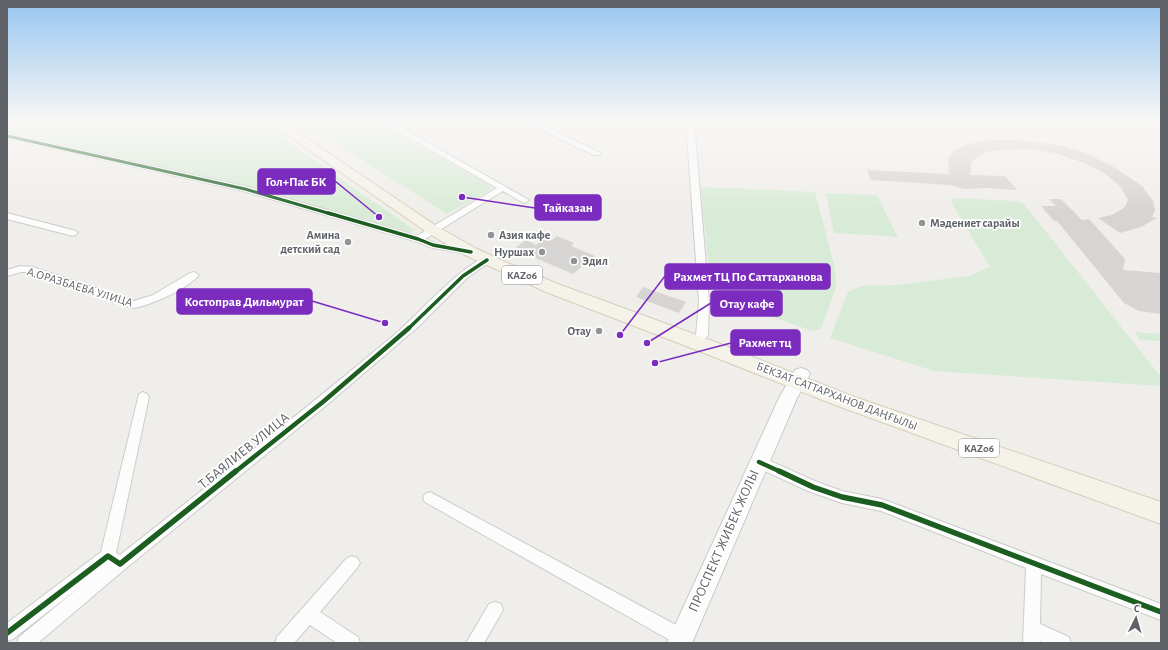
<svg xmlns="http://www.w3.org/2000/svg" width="1168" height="650" font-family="'Alegreya Sans',sans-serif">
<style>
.green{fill:#d8ebd6}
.building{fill:#d6d5d3}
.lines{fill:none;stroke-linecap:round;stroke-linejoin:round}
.minor-casing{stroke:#cbcccc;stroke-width:2}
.secondary-casing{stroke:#cacacb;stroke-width:2}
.primary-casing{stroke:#d7ceb8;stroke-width:2}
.minor{fill:#fdfcfc;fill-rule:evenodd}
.secondary{fill:#fdfcfc;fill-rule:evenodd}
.primary{fill:#f4f2e9;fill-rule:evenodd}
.cycleway-far3-casing{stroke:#fff;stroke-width:5}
.cycleway-far2-casing{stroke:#fff;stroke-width:6}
.cycleway-far1-casing{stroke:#fff;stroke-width:7}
.cycleway-casing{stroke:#fff;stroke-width:8}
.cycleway-far3{stroke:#1b5e20;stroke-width:3}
.cycleway-far2{stroke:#1b5e20;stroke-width:3.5}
.cycleway-far1{stroke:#1b5e20;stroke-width:4.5}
.cycleway{stroke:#1b5e20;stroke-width:5.5}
.poi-dot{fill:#919496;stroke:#fff;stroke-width:1.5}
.labels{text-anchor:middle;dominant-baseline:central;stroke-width:3.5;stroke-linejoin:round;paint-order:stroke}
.shield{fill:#fff;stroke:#8f9295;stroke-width:1}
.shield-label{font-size:11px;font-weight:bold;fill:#5f6368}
.poi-label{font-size:12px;font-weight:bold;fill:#5f6368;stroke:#fff;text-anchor:start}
.street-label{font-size:12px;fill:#5f6368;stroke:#fff}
.near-street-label{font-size:14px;fill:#5f6368;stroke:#fff}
.leader{fill:none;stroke:#7b2cbf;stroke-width:1.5}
.callout-dot{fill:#7b2cbf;stroke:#fff;stroke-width:1.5}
.callout{fill:#7b2cbf;stroke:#7b2cbf;stroke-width:1.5}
.callout-label{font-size:13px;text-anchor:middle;font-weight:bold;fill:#fff}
</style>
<rect width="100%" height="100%" fill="#efeeea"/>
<path class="green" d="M 7,121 L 258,121 L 414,230 L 410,233 L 259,189 L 7,132 Z
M 302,121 L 375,121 L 494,188 L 447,214 Z
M 717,121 L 785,121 L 788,128 L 718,125 Z
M 707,187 L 815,192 L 835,268 L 836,288 L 821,329 L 813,331 L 724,301 L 718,285 L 710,282 L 701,189 Z
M 826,193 L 877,195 L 898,238 L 889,236 L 834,233 Z
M 956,198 L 1015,201 L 1024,204 L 1161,377 L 1161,386 L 934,371 L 830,338 L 848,292 L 861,286 L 897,285 L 969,276 L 990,267 L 951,202 L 952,199 Z
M 1135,332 L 1161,334 L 1161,341 L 1140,340 Z"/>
<path class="building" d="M 986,140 L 1019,140 L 1050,144 L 1063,146 L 1088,154 L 1117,169 L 1142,186 L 1153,201 L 1155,210 L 1152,217 L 1157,218 L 1141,227 L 1120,233 L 1098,218 L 1112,215 L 1125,207 L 1128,200 L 1120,186 L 1104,173 L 1084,163 L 1058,154 L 1033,149 L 994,150 L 979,155 L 971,163 L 970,175 L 1005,176 L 1017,190 L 987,188 L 964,189 L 950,185 L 871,180 L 867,170 L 949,174 L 948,159 L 954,151 L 965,145 Z
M 1049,199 L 1061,199 L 1082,220 L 1089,219 L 1125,259 L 1123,270 L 1161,273 L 1161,314 L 1139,311 L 1124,303 L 1057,221 L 1054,221 L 1041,206 L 1056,206 Z
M 557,236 L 574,243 L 571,246 L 595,256 L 573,274 L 514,249 L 526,240 L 536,245 L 546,237 L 552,240 Z
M 643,287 L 686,302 L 679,313 L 636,297 Z"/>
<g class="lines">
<defs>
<path id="minor" d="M 380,121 L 389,121 L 529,200 L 525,203 L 522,202 L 503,191 L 425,239 L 435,243 L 471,249 L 473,251 L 468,254 L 433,248 L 415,241 L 243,191 L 7,138 L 7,134 L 248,187 L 417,236 L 497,188 Z
M 523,121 L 533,121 L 601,153 L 600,155 L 594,155 Z
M 686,121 L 694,121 L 709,302 L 708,335 L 706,338 L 698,338 L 696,335 L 699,302 Z
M 7,213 L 76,231 L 78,233 L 73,236 L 7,219 Z
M 487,257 L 492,260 L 490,262 L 467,278 L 418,327 L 328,404 L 125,569 L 38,643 L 17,643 L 19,637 L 82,585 L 13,639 L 7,641 L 7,623 L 101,552 L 139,394 L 143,392 L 147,394 L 149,397 L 116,553 L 120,555 C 212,482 305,410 394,335 C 416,317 463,263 487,257 Z
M 20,266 L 33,267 L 134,301 L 153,295 L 190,273 L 194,272 L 199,275 C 189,288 150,306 133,308 L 28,272 L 21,272 L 7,276 L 7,270 Z
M 759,456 L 817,482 L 842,491 L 882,499 L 1161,604 L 1161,620 L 1041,574 L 1040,624 L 1069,637 L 1071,643 L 1043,643 L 1040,641 L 1039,643 L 1023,643 L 1026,568 L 881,511 L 842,503 L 808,491 L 754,466 L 752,462 L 754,458 Z
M 430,492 L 687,631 L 689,637 L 687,643 L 675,643 L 425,502 L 423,498 L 425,494 Z
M 352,556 L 357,558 L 360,563 L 357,568 L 320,612 L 358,637 L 360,643 L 337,643 L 310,625 L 294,643 L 275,643 L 277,637 L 347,558 Z
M 495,602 L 501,604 L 503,610 L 484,643 L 466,643 L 489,604 Z"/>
<path id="secondary" d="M 801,368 L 807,370 L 810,374 L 797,398 L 692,643 L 667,643 L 779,398 L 795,370 Z"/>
<path id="primary" d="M 267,121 L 281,121 L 438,227 L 477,249 L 512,265 L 558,284 L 713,341 L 849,395 L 1161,502 L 1161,524 L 835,405 L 699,351 L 546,292 L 500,271 L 465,255 L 428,233 Z"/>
</defs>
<use href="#minor" class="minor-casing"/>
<use href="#secondary" class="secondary-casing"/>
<use href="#primary" class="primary-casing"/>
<use href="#minor" class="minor"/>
<use href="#secondary" class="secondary"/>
<use href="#primary" class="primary"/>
<defs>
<path id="cycleway-far3" d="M 7,136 L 245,189 L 331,214"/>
<path id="cycleway-far2" d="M 328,213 L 418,239 L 433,245 L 471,252
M 408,329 L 463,276 L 487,260"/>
<path id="cycleway-far1" d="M 759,462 L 781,472
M 235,472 L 324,401 L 409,328"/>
<path id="cycleway" d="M 779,471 L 813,487 L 842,497 L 882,505 L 1161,612
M 7,633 L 108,556 L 120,564 L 236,471"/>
</defs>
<use href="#cycleway-far3" class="cycleway-far3-casing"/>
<use href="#cycleway-far2" class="cycleway-far2-casing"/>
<use href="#cycleway-far1" class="cycleway-far1-casing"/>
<use href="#cycleway" class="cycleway-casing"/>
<use href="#cycleway-far3" class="cycleway-far3"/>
<use href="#cycleway-far2" class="cycleway-far2"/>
<use href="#cycleway-far1" class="cycleway-far1"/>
<use href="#cycleway" class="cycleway"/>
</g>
<linearGradient id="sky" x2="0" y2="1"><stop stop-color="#97c6ef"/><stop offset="0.57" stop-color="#f8f7f6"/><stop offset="1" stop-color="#f8f7f6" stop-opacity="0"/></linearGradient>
<rect width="1168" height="212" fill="url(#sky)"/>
<g class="poi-dot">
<circle cx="922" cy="223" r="4"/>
<circle cx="491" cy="235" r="4"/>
<circle cx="348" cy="242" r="4"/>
<circle cx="542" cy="252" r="4"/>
<circle cx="574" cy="261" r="4"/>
<circle cx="599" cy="331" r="4"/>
</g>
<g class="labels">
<g class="shield">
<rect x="502" y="266" width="40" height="18" rx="3"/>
<rect x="959" y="439" width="40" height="18" rx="3"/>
</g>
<g class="shield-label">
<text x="522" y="275">KАZ06</text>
<text x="979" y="448">KАZ06</text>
</g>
<g class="poi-label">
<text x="930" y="223">Мәдениет сарайы</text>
<text x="340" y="235" text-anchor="end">Амина<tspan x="340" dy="14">детский сад</tspan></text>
<text x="499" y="235">Азия кафе</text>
<text x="534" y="252" text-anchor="end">Нуршах</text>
<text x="582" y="261">Эдил</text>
<text x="591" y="331" text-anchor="end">Отау</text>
</g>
<g class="street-label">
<text transform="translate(80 287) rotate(17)">А.ОРАЗБАЕВА УЛИЦА</text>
<text transform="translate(837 396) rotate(21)">БЕКЗАТ САТТАРХАНОВ ДАҢҒЫЛЫ</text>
</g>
<g class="near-street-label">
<text transform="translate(244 451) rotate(-39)">Т.БАЯЛИЕВ УЛИЦА</text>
<text transform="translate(724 541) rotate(-66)">ПРОСПЕКТ ЖИБЕК ЖОЛЫ</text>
</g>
</g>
<path class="leader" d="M379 217L335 181M462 197L535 208M620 335L665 276M385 323L312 301M647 343L711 303M655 363L731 343"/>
<g class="callout-dot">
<circle cx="379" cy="217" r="4"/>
<circle cx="462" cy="197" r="4"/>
<circle cx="620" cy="335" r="4"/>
<circle cx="385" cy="323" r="4"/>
<circle cx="647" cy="343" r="4"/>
<circle cx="655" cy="363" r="4"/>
</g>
<g class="callout">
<rect x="258" y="169" width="77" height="25" rx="4"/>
<rect x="535" y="195" width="66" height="25" rx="4"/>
<rect x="665" y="264" width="165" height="25" rx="4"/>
<rect x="177" y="289" width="135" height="25" rx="4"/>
<rect x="711" y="291" width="71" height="25" rx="4"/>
<rect x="731" y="330" width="69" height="25" rx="4"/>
</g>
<g class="callout-label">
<text x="296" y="186">Гол+Пас БК</text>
<text x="568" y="212">Тайказан</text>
<text x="748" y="281">Рахмет ТЦ По Саттарханова</text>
<text x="244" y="306">Костоправ Дильмурат</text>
<text x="747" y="308">Отау кафе</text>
<text x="765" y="347">Рахмет тц</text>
</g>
<rect width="1168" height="650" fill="none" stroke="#5f6368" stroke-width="16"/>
<g transform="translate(1136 618) rotate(5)" stroke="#ffffff" stroke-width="3" paint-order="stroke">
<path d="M0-3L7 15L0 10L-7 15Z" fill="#5f6368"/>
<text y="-6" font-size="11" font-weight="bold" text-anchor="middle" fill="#5f6368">С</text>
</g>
</svg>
